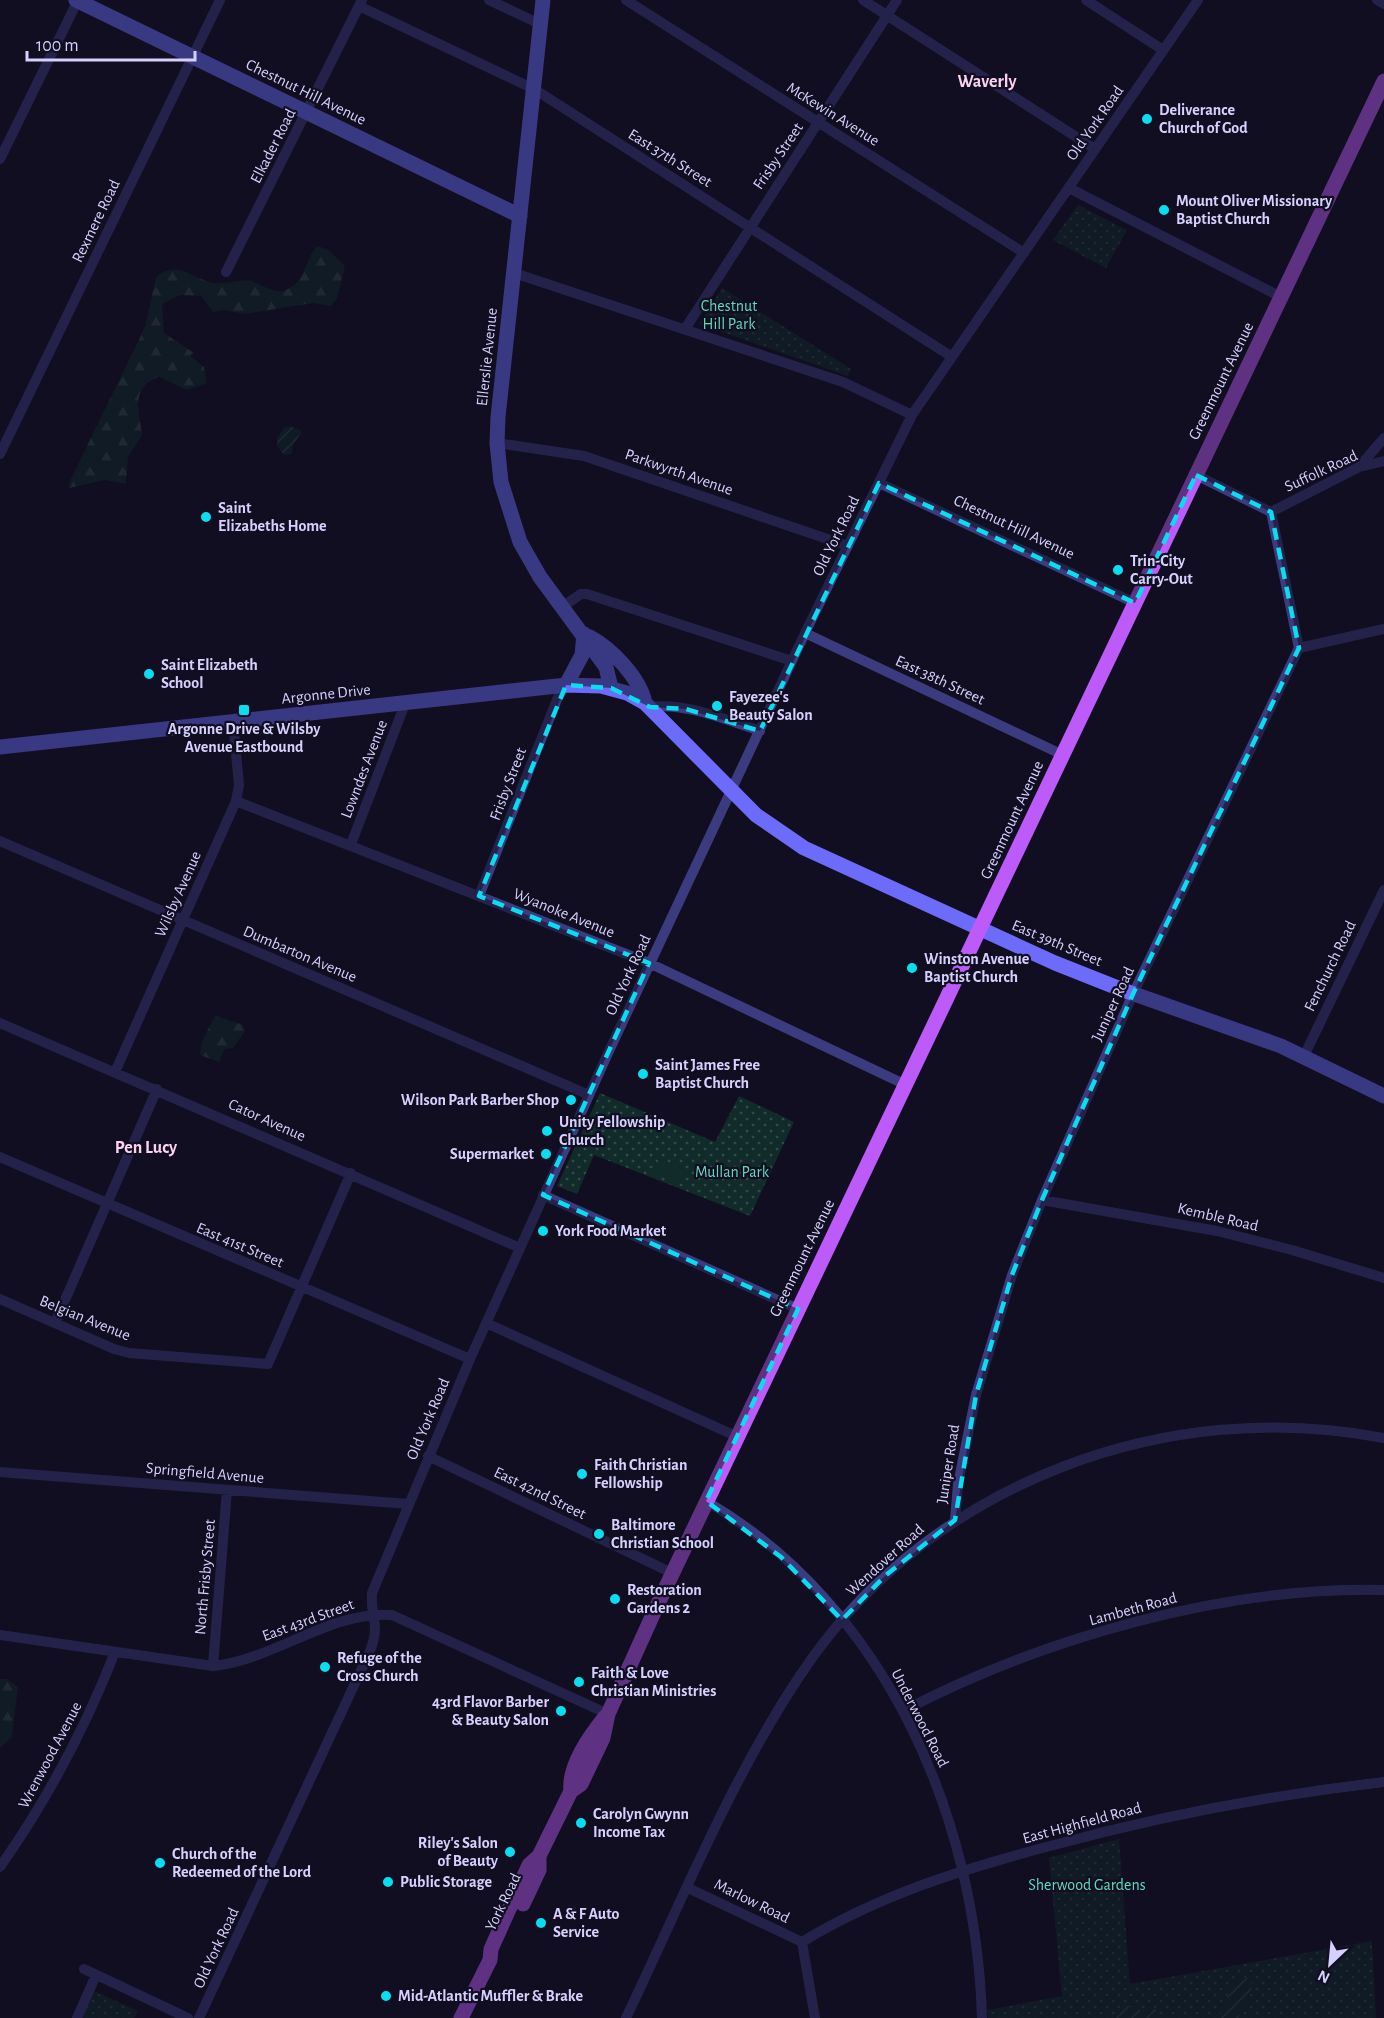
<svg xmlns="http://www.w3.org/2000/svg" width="1384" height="2018" font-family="'Alegreya Sans',sans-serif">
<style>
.forest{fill:url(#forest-firs)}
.park{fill:url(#park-dots)}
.garden{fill:url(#garden-furrows)}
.pitch{fill:#112b2a}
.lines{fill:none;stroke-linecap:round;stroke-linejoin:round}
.street{stroke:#3c3b7f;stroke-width:10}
.secondary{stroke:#6c6bfa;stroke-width:15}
.primary{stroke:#bc5bf9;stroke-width:15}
.marked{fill:none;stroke:#09def1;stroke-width:4.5;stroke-dasharray:12 8;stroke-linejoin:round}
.poi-dot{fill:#09def1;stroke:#110e21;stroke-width:2}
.labels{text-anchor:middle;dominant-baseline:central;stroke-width:4.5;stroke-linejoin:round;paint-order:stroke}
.street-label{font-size:16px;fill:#d5d0fd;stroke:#110e21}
.poi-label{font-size:16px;font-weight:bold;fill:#d5d0fd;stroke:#110e21;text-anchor:start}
.park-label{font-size:16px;fill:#5fdbba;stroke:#110e21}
.neighbourhood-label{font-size:18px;font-weight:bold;fill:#fdd2ee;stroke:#110e21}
</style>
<defs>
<pattern id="forest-firs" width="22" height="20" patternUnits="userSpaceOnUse" patternTransform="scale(1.5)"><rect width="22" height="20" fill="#112b2a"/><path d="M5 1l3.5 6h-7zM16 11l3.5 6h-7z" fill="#33494a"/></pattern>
<pattern id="park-dots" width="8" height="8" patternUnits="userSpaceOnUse" patternTransform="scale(1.5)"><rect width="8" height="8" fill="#112b2a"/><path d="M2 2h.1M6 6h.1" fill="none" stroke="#33494a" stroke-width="1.8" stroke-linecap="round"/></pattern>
<pattern id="garden-furrows" width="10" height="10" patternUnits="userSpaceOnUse" patternTransform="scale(1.5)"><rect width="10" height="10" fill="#112b2a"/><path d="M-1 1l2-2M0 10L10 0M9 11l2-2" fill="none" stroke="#33494a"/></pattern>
</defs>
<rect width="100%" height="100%" fill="#110e21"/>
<path class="forest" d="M 317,246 L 327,249 L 345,266 L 337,298 L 331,306 L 313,303 L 245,314 L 224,310 L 213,312 L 201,296 L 180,295 L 162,304 L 164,333 L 194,353 L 190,355 L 204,367 L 207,383 L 187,390 L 159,377 C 129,387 140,413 142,435 L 128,457 L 126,484 L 105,480 L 69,488 L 69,483 L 145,327 L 156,277 C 180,258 194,281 215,283 C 226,284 243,279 252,281 C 263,285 275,295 286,290 C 307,281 304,260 317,246 Z
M 215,1015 L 243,1025 L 245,1031 L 233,1048 L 224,1049 L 219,1062 L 200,1055 L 201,1044 Z
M 0,1679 L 7,1679 L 18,1687 L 12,1737 L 0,1748 Z"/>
<path class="park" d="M 1078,205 L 1127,230 L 1106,268 L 1053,240 Z
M 722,288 L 851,369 L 848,376 L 699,324 Z
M 600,1093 L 715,1142 L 739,1096 L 794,1122 L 750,1216 L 594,1155 L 577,1194 L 557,1186 Z
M 1119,1839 L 1130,1984 L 1372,1941 L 1376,2018 L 988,2018 L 987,2010 L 1062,1996 L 1049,1858 Z
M 94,1991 L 138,2011 L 134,2018 L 82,2018 Z"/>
<path class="garden" d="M 290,426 L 302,431 L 293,446 L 292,454 L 284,455 L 277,446 L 277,438 L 284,428 Z
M 1239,1974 L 1251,1980 C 1254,1995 1245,2005 1238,2018 L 1217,2018 L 1228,2003 L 1227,1986 Z
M 1125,2004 L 1142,2011 L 1153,2007 L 1162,2018 L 1113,2018 L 1121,2005 Z"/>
<path class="pitch" d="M 659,1159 L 686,1170 L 680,1184 L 653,1173 Z"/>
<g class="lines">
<path class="street" d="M 489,0 L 540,24
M 626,0 L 1024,253
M 863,0 L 1095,149
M 1086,0 L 1163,50
M 1377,0 L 1384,4
M 359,6 L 534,89 L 952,357
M 0,159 L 78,0
M 1069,188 L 1281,297
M 226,272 L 362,0
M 514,273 L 843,382 L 912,415
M 685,329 L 897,0
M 497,443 L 584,456 L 848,546
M 0,454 L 220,0
M 1359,467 L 1384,438
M 1196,475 L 1271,512
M 879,483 L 1135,603
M 1271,512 L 1359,467 L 1384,461
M 562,607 L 581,594 L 587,594 L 792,661
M 805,633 L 1063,755
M 1299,648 L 1384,629
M 650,707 C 685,702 728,720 760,731
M 236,801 L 649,963 L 906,1085
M 0,841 L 589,1095
M 351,844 L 405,704
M 479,896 L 558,697 L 566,685
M 0,1023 L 520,1248
M 1304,1056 L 1384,890
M 115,1072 L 236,801 L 239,785 L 233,722
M 0,1157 L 470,1359
M 543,1195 L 798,1309
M 1042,1200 L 1217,1231 L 1292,1250 L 1384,1278
M 0,1299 L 114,1349 L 129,1353 L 268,1364 L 351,1173
M 55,1323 L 157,1089
M 486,1323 L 738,1437
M 428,1456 L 672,1573
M 0,1472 L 408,1504
M 706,1501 C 886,1606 976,1817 982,2018
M 955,1520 L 958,1484 L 976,1395 L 1012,1275 L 1042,1200 L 1133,994 L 1299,648 L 1271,512
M 0,1635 L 213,1666 C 274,1660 331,1610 392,1615 L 608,1714
M 213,1666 L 227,1490
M 903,1711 C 1043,1638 1225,1586 1384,1590
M 0,1867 C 47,1800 85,1729 115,1652
M 688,1888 L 802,1942
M 802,1942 C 879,1895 963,1869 1050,1846 C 1160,1816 1271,1795 1384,1782
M 802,1942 L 815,2018
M 84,1969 L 188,2018
M 77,2018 L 96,1975
M 199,2018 L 370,1651 C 381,1623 370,1619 372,1593 L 470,1359 L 609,1051 L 805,633 L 912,415 L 1198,0
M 626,2018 C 682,1901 736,1766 810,1661 C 937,1481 1169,1396 1384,1438"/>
<path class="secondary" d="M 76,0 L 520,216
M 543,0 L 498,417 L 497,443 L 501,482 L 520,542 L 540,577 L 606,667 L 611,688
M 590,637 C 612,649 640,678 645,703
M 566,685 L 582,655 L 584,634
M 0,747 L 566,685 L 601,686 L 627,693 L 645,703 L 756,815 L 804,848 L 1055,963 L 1123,990 L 1281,1046 L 1384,1096"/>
<path class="primary" d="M 571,1791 C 568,1766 590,1736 605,1717
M 523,1904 L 539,1870 L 539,1856
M 461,2018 L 490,1960 L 491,1949 L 529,1865 L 539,1856 L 571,1791 L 581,1784 L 603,1738 L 608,1714 L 655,1610 L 1384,81"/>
</g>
<path d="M0 0H1384V2018H0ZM 1196,475 L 1271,512 L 1299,648 L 1133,994 L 1042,1200 L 1012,1275 L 976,1395 L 955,1520 L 885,1576 L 842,1620 L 781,1557 L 706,1501 L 798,1309 L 543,1195 L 649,963 L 479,896 L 566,685 L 611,688 L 650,707 L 686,709 L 760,731 L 879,483 L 1135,603 Z" fill="#110e21" fill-opacity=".55" fill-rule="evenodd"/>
<path class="marked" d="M 1196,475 L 1271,512 L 1299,648 L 1133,994 L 1042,1200 L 1012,1275 L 976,1395 L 955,1520 L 885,1576 L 842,1620 L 781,1557 L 706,1501 L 798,1309 L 543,1195 L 649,963 L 479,896 L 566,685 L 611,688 L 650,707 L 686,709 L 760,731 L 879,483 L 1135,603 Z"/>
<g class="poi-dot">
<circle cx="1147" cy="119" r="6"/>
<circle cx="1164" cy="210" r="6"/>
<circle cx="206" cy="517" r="6"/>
<circle cx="1118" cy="570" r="6"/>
<circle cx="149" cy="674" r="6"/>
<circle cx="717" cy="706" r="6"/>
<rect x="238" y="704" width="12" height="12" rx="3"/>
<circle cx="912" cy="968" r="6"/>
<circle cx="643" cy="1074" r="6"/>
<circle cx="571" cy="1100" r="6"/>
<circle cx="547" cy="1131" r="6"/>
<circle cx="546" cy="1154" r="6"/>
<circle cx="543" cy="1231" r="6"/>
<circle cx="582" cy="1474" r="6"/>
<circle cx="599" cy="1534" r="6"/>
<circle cx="615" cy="1599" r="6"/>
<circle cx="325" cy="1667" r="6"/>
<circle cx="579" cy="1682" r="6"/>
<circle cx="561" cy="1711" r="6"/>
<circle cx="581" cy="1823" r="6"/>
<circle cx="510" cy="1852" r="6"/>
<circle cx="160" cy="1863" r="6"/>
<circle cx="388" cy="1882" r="6"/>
<circle cx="541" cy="1923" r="6"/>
<circle cx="386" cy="1996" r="6"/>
</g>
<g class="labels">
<g class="street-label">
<text transform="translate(306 92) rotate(26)">Chestnut Hill Avenue</text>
<text transform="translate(833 114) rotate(32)">McKewin Avenue</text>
<text transform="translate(1095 123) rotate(-55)">Old York Road</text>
<text transform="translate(273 146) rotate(-63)">Elkader Road</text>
<text transform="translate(778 156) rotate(-56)">Frisby Street</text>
<text transform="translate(670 158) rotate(32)">East 37th Street</text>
<text transform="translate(96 221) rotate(-64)">Rexmere Road</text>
<text transform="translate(487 357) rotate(-84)">Ellerslie Avenue</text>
<text transform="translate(1221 381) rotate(-64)">Greenmount Avenue</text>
<text transform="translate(1321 471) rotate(-25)">Suffolk Road</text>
<text transform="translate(679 472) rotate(19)">Parkwyrth Avenue</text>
<text transform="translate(1014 527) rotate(25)">Chestnut Hill Avenue</text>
<text transform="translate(836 536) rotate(-64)">Old York Road</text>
<text transform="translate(940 680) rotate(25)">East 38th Street</text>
<text transform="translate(326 694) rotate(-6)">Argonne Drive</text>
<text transform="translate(364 769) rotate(-69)">Lowndes Avenue</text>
<text transform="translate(508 784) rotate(-69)">Frisby Street</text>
<text transform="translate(1012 820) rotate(-65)">Greenmount Avenue</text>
<text transform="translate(178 894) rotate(-66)">Wilsby Avenue</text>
<text transform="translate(564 913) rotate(22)">Wyanoke Avenue</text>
<text transform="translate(1057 943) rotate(23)">East 39th Street</text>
<text transform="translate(300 954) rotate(23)">Dumbarton Avenue</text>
<text transform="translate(1330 966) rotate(-64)">Fenchurch Road</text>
<text transform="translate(628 975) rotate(-65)">Old York Road</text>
<text transform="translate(1113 1004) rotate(-65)">Juniper Road</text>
<text transform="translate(267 1120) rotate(24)">Cator Avenue</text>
<text transform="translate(1218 1217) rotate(13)">Kemble Road</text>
<text transform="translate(240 1245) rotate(23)">East 41st Street</text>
<text transform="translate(802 1258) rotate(-64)">Greenmount Avenue</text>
<text transform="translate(85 1318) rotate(22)">Belgian Avenue</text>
<text transform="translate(428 1419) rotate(-67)">Old York Road</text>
<text transform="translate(948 1464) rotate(-81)">Juniper Road</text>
<text transform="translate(205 1473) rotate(5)">Springfield Avenue</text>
<text transform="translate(540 1493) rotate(26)">East 42nd Street</text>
<text transform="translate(885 1560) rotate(-42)">Wendover Road</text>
<text transform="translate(205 1577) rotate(-85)">North Frisby Street</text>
<text transform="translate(1133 1609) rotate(-15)">Lambeth Road</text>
<text transform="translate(308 1620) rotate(-20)">East 43rd Street</text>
<text transform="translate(920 1718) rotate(63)">Underwood Road</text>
<text transform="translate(50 1755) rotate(-62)">Wrenwood Avenue</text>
<text transform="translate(1082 1823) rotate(-15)">East Highfield Road</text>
<text transform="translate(752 1901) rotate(26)">Marlow Road</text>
<text transform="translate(503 1902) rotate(-64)">York Road</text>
<text transform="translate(216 1948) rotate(-65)">Old York Road</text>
</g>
<g class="poi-label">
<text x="1159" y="110">Deliverance<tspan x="1159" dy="18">Church of God</tspan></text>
<text x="1176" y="201">Mount Oliver Missionary<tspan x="1176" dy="18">Baptist Church</tspan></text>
<text x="218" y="508">Saint<tspan x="218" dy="18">Elizabeths Home</tspan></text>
<text x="1130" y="561">Trin-City<tspan x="1130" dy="18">Carry-Out</tspan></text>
<text x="161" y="665">Saint Elizabeth<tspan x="161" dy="18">School</tspan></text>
<text x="729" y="697">Fayezee's<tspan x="729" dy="18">Beauty Salon</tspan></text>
<text x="244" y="729" text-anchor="middle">Argonne Drive &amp; Wilsby<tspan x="244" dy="18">Avenue Eastbound</tspan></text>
<text x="924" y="959">Winston Avenue<tspan x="924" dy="18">Baptist Church</tspan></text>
<text x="655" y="1065">Saint James Free<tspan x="655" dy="18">Baptist Church</tspan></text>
<text x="559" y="1100" text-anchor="end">Wilson Park Barber Shop</text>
<text x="559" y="1122">Unity Fellowship<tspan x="559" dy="18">Church</tspan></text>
<text x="534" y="1154" text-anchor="end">Supermarket</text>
<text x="555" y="1231">York Food Market</text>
<text x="594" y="1465">Faith Christian<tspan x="594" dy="18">Fellowship</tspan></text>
<text x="611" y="1525">Baltimore<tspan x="611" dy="18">Christian School</tspan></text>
<text x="627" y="1590">Restoration<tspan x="627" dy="18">Gardens 2</tspan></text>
<text x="337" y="1658">Refuge of the<tspan x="337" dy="18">Cross Church</tspan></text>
<text x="591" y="1673">Faith &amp; Love<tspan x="591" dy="18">Christian Ministries</tspan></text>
<text x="549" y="1702" text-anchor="end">43rd Flavor Barber<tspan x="549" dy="18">&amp; Beauty Salon</tspan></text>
<text x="593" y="1814">Carolyn Gwynn<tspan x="593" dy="18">Income Tax</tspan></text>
<text x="498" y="1843" text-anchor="end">Riley's Salon<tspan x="498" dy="18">of Beauty</tspan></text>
<text x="172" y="1854">Church of the<tspan x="172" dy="18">Redeemed of the Lord</tspan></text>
<text x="400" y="1882">Public Storage</text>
<text x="553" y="1914">A &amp; F Auto<tspan x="553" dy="18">Service</tspan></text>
<text x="398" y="1996">Mid-Atlantic Muffler &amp; Brake</text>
</g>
<g class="park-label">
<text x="729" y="306">Chestnut<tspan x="729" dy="18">Hill Park</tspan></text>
<text x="732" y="1172">Mullan Park</text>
<text x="1087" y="1885">Sherwood Gardens</text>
</g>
<g class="neighbourhood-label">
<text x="987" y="82">Waverly</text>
<text x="146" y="1148">Pen Lucy</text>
</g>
</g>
<g transform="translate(1330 1964) rotate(206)" stroke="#110e21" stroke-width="4.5" paint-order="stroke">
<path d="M0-4.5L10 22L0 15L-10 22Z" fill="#d5d0fd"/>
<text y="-9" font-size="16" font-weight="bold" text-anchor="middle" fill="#d5d0fd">N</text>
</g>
<path d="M27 51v9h168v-9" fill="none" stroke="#d5d0fd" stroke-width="3"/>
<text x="36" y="51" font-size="18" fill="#d5d0fd" stroke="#110e21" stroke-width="4.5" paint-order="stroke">100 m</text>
</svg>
